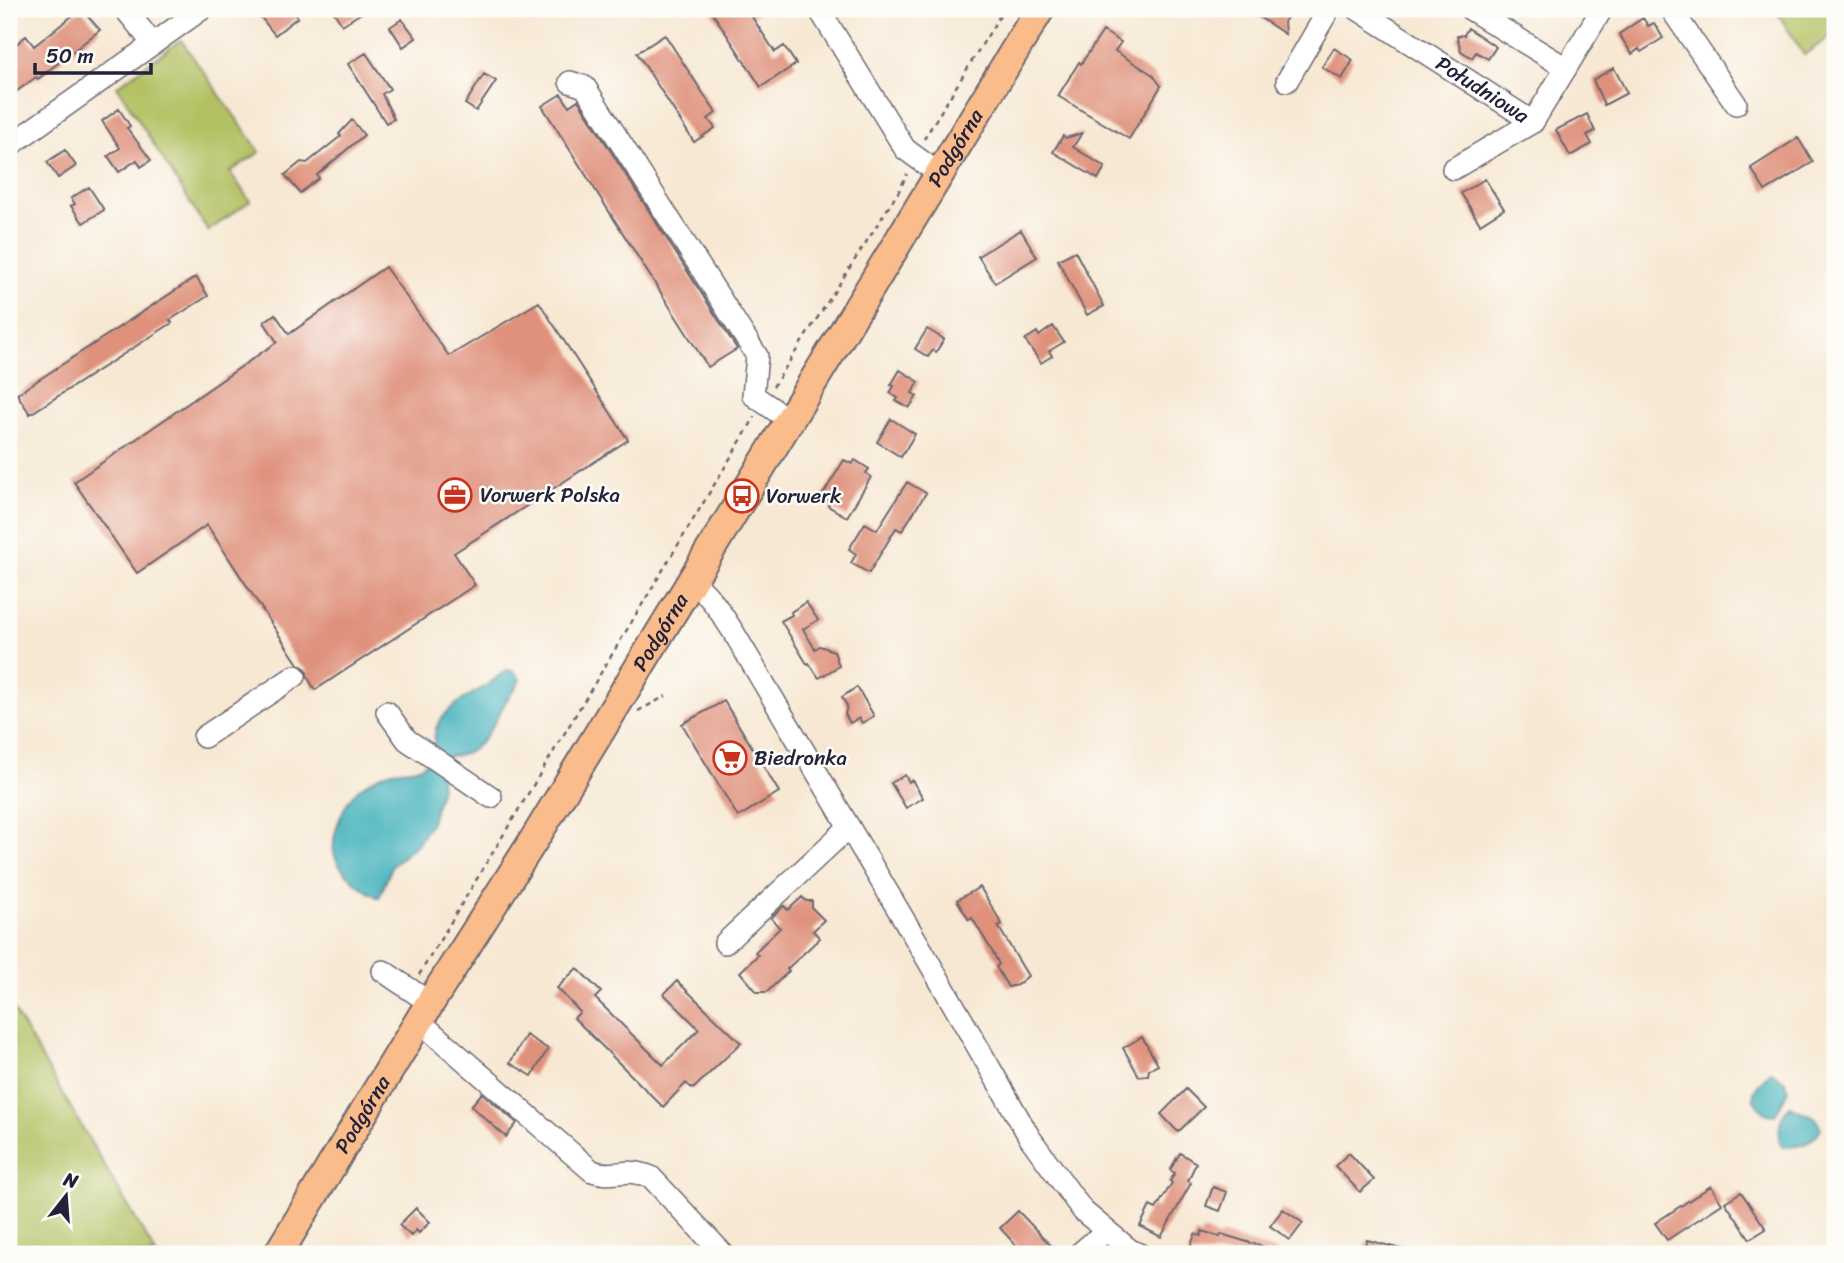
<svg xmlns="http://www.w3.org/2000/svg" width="1844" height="1263" font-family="Sriracha,sans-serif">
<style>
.green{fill:#b3c163;stroke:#6a724f;stroke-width:2}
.water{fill:#40b0bb;stroke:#31697b;stroke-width:2}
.building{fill:#df917c}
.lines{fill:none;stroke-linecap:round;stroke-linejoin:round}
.minor-casing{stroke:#6d6770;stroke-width:24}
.major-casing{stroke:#6d6770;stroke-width:32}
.path{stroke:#6d6770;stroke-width:2.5;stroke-dasharray:5 5;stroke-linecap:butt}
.minor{stroke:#fff;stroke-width:21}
.major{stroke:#fabc8b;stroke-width:28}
.labels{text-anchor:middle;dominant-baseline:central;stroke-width:5;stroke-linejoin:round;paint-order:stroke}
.street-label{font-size:21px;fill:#22223b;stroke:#fdfcf7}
.poi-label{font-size:21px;fill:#22223b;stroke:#fdfcf7;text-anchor:start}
</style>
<rect width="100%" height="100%" fill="#fdfcf7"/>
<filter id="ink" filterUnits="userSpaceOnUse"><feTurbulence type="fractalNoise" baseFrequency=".0143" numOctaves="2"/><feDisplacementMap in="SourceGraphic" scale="14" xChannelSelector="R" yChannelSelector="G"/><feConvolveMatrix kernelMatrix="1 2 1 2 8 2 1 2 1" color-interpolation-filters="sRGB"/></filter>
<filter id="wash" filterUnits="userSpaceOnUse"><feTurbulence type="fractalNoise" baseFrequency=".00686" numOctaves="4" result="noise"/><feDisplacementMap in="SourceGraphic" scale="28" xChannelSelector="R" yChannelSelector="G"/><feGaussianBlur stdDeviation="1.57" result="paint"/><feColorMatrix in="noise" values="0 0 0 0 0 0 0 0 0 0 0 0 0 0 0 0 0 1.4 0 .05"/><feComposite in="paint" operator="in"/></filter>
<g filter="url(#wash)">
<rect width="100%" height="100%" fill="#f7e8d3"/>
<path class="green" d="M 1775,9 L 1835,9 L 1835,33 L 1804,55 Z
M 181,40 L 260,152 L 230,172 L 250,201 L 208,231 L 117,86 Z
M 9,1002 L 156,1254 L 9,1254 Z"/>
<path class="water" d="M 508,670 L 515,672 L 520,680 C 517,689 510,694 505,703 C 492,726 481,757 449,756 L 443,762 L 440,779 L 441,788 L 431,822 L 418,843 L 392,866 L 379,898 C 363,890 338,871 334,853 C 331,834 344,802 359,789 C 366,783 377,777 386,773 C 399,767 416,773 427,762 C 437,752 432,738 437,726 C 445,708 470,695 486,686 C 494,681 499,674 508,670 Z
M 1771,1071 L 1785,1081 L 1789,1090 L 1775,1115 C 1767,1115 1765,1113 1760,1108 C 1744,1095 1761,1082 1771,1071 Z
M 1789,1106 L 1815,1117 L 1821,1128 C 1813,1143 1798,1148 1782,1147 C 1777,1132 1779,1118 1789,1106 Z"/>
<g id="blocks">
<path class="building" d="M 81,9 L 100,30 L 38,79 L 36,77 L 9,97 L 9,50 L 26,36 L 34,46 Z
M 267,9 L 291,9 L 298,17 L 275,35 L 259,15 Z
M 332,9 L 368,9 L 342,25 Z
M 710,9 L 764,9 L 752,17 L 775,52 L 784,46 L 796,64 L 761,87 Z
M 1247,9 L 1293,9 L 1284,22 L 1285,34 Z
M 1643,18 L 1648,26 L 1654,23 L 1663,38 L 1641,52 L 1639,49 L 1632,54 L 1619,34 Z
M 402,19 L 416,38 L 403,47 L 390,27 Z
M 1468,28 L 1496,47 L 1488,59 L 1476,52 L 1472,58 L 1461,51 L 1457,36 L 1464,35 Z
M 1103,31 L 1121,42 L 1115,51 L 1153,75 L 1161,86 L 1129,139 L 1058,96 L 1079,62 L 1081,64 Z
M 665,35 L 716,113 L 708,119 L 715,128 L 694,142 L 637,53 Z
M 1334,48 L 1353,60 L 1342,79 L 1322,67 Z
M 366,53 L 390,89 L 382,94 L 394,119 L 386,123 L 348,64 Z
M 1614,68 L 1627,93 L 1604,105 L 1593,80 Z
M 484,74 L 496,81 L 476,111 L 465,104 Z
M 561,94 L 569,106 L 578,100 L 737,349 L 708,367 L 542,106 Z
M 119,109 L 130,126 L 127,128 L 151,160 L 141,167 L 137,160 L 119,172 L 108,156 L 120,148 L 102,121 Z
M 1587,114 L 1595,131 L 1587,135 L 1592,144 L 1570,156 L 1556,130 Z
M 352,120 L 364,135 L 317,175 L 319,178 L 300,193 L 285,175 L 301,162 L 307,163 L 341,136 L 339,134 Z
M 1082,133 L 1073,147 L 1105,167 L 1098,179 L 1053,152 L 1063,136 L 1066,138 Z
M 1798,138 L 1813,162 L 1765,191 L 1751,168 Z
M 65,150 L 76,166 L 58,178 L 47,162 Z
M 1485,179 L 1504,209 L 1480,224 L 1461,193 Z
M 89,187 L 104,210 L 83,223 L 71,206 L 75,204 L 71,198 Z
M 1021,230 L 1037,257 L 995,283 L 978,256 Z
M 1075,251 L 1104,306 L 1087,315 L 1058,260 Z
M 385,267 L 449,356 L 539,302 L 628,440 L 454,553 L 475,585 L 315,690 L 308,678 L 306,669 L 298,664 L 207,525 L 137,573 L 74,482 L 277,342 L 264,322 L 275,314 L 289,334 Z
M 196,277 L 208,296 L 170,320 L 172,323 L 30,414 L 17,394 Z
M 1053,326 L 1064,342 L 1049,351 L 1052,356 L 1041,363 L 1025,340 L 1037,332 L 1039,336 Z
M 927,329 L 944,339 L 936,352 L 933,350 L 928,357 L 915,349 Z
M 900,370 L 919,382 L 912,393 L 917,396 L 909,408 L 896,401 L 898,398 L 890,393 L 894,386 L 891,385 Z
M 891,419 L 915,434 L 901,457 L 877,442 Z
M 844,460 L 852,464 L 855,460 L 869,469 L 866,473 L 871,477 L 847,517 L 828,506 L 830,502 L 822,496 Z
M 907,482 L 926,493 L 902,531 L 896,528 L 869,573 L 851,563 L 856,554 L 849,549 L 865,523 L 877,530 Z
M 806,602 L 818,620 L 803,629 L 815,649 L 820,646 L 834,651 L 839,666 L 819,678 L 809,663 L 807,664 L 781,621 L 792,615 L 791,612 Z
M 857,687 L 874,716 L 862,723 L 859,718 L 850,723 L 845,714 L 847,706 L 842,697 Z
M 724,701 L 779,792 L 738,817 L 682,724 Z
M 905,775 L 909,782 L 912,780 L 923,798 L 906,808 L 891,783 Z
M 980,887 L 1002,924 L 998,926 L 1028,976 L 1017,985 L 1008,987 L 996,967 L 999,964 L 992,951 L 972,918 L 969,920 L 957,900 Z
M 802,897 L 806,901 L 812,901 L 812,908 L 824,920 L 813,931 L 820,938 L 787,969 L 789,971 L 767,992 L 757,992 L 740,972 L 758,955 L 755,952 L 780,928 L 771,918 L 784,906 L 788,910 Z
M 577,968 L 601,992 L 595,998 L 663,1065 L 699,1029 L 664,994 L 677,981 L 741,1043 L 693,1089 L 686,1083 L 663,1107 L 574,1018 L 580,1012 L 557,988 Z
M 526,1035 L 548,1049 L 532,1076 L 510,1063 Z
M 1142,1037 L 1158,1065 L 1149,1070 L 1148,1075 L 1139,1076 L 1123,1048 Z
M 1186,1089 L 1204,1107 L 1178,1132 L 1161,1114 Z
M 482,1093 L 517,1123 L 506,1137 L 471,1106 Z
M 1180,1153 L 1196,1163 L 1188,1181 L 1191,1183 L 1161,1237 L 1140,1226 L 1150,1206 L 1156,1209 L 1172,1183 L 1170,1181 L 1175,1173 L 1170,1170 Z
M 1349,1153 L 1374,1180 L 1360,1192 L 1335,1166 Z
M 1711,1186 L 1722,1204 L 1667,1240 L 1655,1223 Z
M 1213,1187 L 1227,1192 L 1220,1211 L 1206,1206 Z
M 1741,1192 L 1766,1229 L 1750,1239 L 1725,1202 Z
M 416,1208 L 430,1222 L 419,1233 L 416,1230 L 411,1236 L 399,1225 Z
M 1283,1209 L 1303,1223 L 1290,1240 L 1270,1226 Z
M 1018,1211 L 1059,1254 L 1024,1254 L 1000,1228 Z
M 1202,1231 L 1220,1237 L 1221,1234 L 1277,1251 L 1276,1254 L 1188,1254 L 1195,1234 L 1201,1236 Z
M 1367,1240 L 1405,1250 L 1405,1254 L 1363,1254 Z"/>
</g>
</g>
<g filter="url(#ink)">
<use href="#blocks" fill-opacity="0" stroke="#6d6770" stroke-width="2"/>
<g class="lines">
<defs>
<g id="minor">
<path d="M 125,9 L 153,44"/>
<path d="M 819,9 L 905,149 L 939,174"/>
<path id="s1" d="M 1357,9 L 1533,122 L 1602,9"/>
<path d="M 1470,9 L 1566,68"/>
<path d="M 1671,9 L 1736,104"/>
<path d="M 1287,81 L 1329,9"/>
<path d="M 570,82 L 585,87 L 757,356 L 753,395 L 789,420"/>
<path d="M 9,146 L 202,9"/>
<path d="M 1453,169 L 1533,122"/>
<path d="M 691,581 C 710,594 721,613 734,633 L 922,950 L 1030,1138 L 1083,1211 L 1130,1250 L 1139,1254"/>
<path d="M 387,712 L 407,740 L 491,797"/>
<path d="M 204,737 L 295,676"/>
<path d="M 725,943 L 849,827"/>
<path d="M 383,971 L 430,1003"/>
<path d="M 419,1021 L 592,1171 C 614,1179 625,1166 651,1177 L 723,1254"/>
<path d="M 1079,1254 L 1106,1231"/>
</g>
<g id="major">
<path id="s2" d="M 278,1254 L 430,1003 L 535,838 L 1040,9"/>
</g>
</defs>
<use href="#minor" class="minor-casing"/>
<use href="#major" class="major-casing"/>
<path class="path" d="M 924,139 L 1004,9
M 773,387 L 899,191 L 907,174
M 638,711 L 666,696
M 419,975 L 755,417"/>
<use href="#minor" class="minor"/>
<use href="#major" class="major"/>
</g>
</g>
<defs>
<symbol id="office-ring" viewBox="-11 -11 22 22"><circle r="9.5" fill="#fdfcf7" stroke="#c8321e" stroke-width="1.5"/><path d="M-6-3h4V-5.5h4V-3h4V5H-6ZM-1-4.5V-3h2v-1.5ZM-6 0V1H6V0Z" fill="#c8321e"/></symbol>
<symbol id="bus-ring" viewBox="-11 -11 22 22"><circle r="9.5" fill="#fdfcf7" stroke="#c8321e" stroke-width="1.5"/><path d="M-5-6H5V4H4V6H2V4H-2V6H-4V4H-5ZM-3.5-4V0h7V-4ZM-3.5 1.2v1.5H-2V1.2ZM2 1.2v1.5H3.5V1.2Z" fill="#c8321e"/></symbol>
<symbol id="supermarket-ring" viewBox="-11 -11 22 22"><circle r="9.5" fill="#fdfcf7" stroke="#c8321e" stroke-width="1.5"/><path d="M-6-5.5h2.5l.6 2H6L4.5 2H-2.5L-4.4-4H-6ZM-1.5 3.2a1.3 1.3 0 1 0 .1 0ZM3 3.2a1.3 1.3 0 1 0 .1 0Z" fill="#c8321e"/></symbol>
</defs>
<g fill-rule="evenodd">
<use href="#office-ring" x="436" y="476" width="38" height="38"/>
<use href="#bus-ring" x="723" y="477" width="38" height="38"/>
<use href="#supermarket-ring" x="711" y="739" width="38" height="38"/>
</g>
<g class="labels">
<g class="street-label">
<text stroke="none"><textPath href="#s1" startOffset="149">Południowa</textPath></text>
<text stroke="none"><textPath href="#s2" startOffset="1297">Podgórna</textPath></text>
<text stroke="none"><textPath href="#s2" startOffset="730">Podgórna</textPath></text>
<text stroke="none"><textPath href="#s2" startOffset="163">Podgórna</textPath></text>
</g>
<g class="poi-label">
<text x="480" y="495">Vorwerk Polska</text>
<text x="766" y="496">Vorwerk</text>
<text x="754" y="758">Biedronka</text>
</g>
</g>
<rect width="1844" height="1263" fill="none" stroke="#fdfcf7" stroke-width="35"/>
<g transform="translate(66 1196) rotate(17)" stroke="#fdfcf7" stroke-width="5" paint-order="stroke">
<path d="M0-5L12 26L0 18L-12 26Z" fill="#22223b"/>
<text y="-10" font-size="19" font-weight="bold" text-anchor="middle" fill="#22223b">N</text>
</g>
<path d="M35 63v10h116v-10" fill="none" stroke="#22223b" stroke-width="3.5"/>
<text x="46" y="63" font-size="21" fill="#22223b" stroke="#fdfcf7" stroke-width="5" paint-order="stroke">50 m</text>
</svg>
